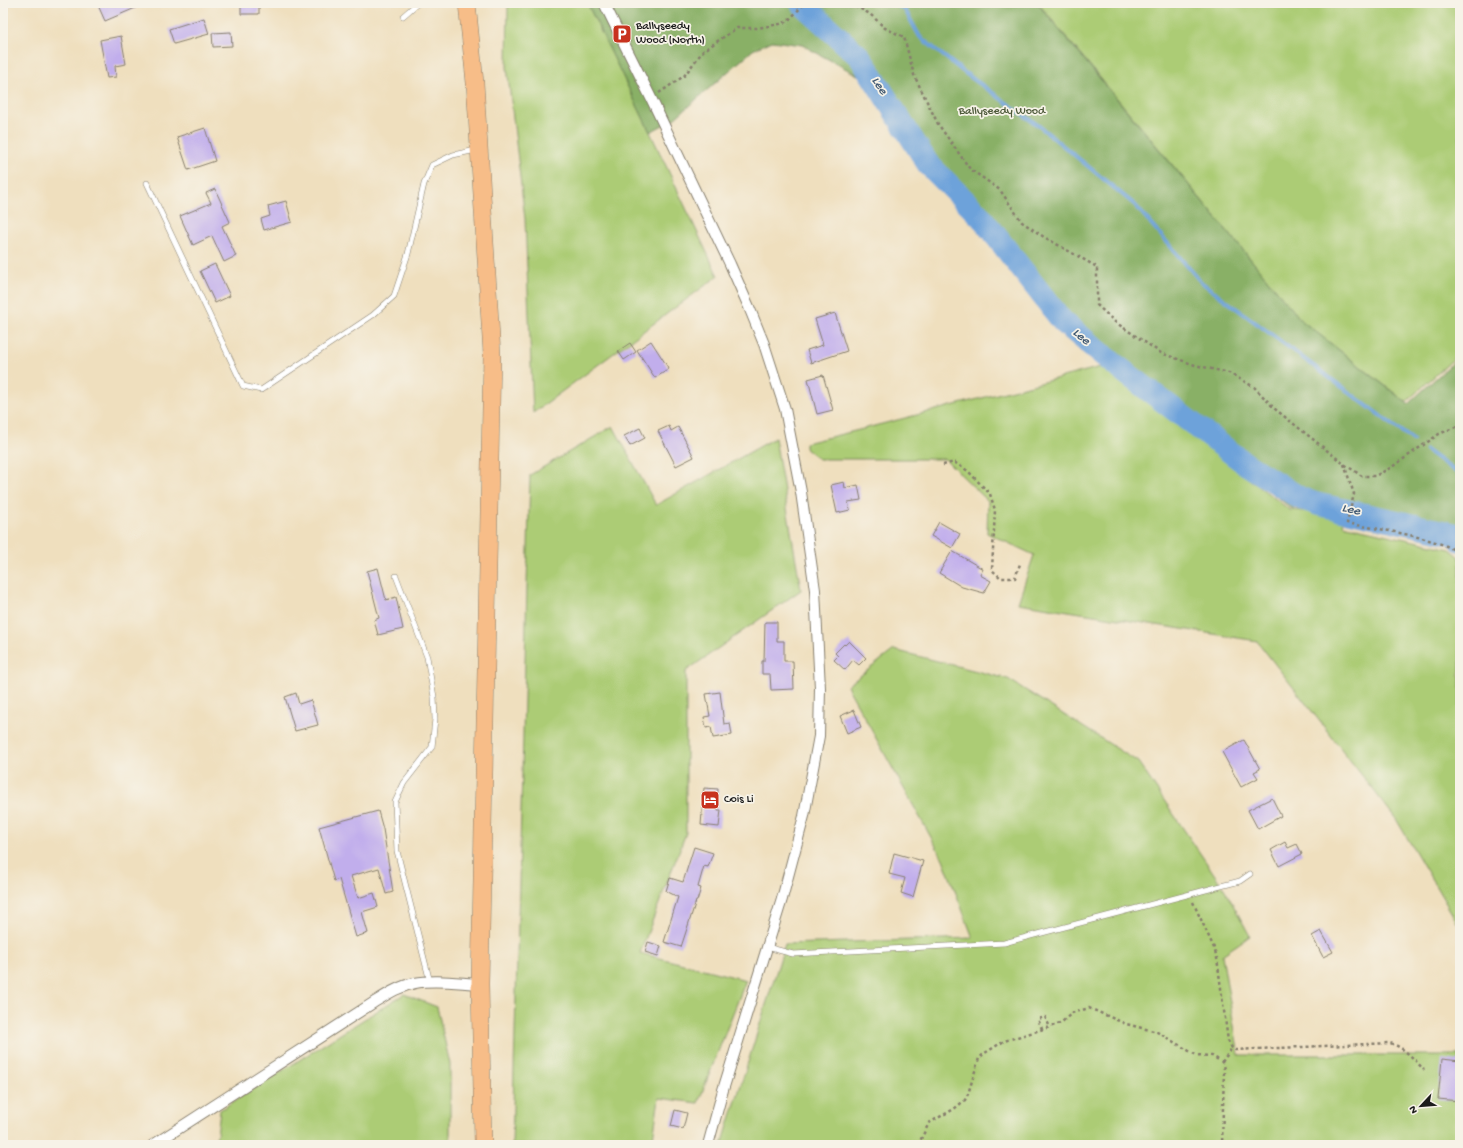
<svg xmlns="http://www.w3.org/2000/svg" width="1463" height="1148" font-family="'Gochi Hand',sans-serif">
<style>
.green{fill:#accc74;stroke:#647448}
.forest{fill:#89b066;stroke:#526641}
.lines{fill:none;stroke-linecap:round;stroke-linejoin:round}
.stream{stroke:#6da2da;stroke-width:4}
.river{stroke:#6da2da;stroke-width:23}
.building{fill:#c1aeec}
.service-casing{stroke:#867e6d;stroke-width:6}
.minor-casing{stroke:#867e6d;stroke-width:12}
.trunk-casing{stroke:#867e6d;stroke-width:18}
.path{stroke:#867e6d;stroke-width:2.5;stroke-dasharray:3 3;stroke-linecap:butt}
.service{stroke:#fff;stroke-width:5}
.minor{stroke:#fff;stroke-width:10}
.trunk{stroke:#f7bd88;stroke-width:17}
.labels{text-anchor:middle;dominant-baseline:central;stroke-width:3.5;stroke-linejoin:round;paint-order:stroke}
.poi-label{font-size:12px;fill:#1c1c1c;stroke:#f7f3e8;text-anchor:start}
.park-label{font-size:12px;fill:#4e5a3b;stroke:#f7f3e8}
.water-label{font-size:13px;font-style:italic;fill:#405871;stroke:#f7f3e8}
</style>
<rect width="100%" height="100%" fill="#f7f3e8"/>
<filter id="ink" filterUnits="userSpaceOnUse"><feTurbulence type="fractalNoise" baseFrequency=".025" numOctaves="2"/><feDisplacementMap in="SourceGraphic" scale="8" xChannelSelector="R" yChannelSelector="G"/><feConvolveMatrix kernelMatrix="1 2 1 2 8 2 1 2 1" color-interpolation-filters="sRGB"/></filter>
<filter id="wash" filterUnits="userSpaceOnUse"><feTurbulence type="fractalNoise" baseFrequency=".012" numOctaves="4" result="noise"/><feDisplacementMap in="SourceGraphic" scale="16" xChannelSelector="R" yChannelSelector="G"/><feGaussianBlur stdDeviation="0.9" result="paint"/><feColorMatrix in="noise" values="0 0 0 0 0 0 0 0 0 0 0 0 0 0 0 0 0 1.4 0 .05"/><feComposite in="paint" operator="in"/></filter>
<g filter="url(#wash)">
<rect width="100%" height="100%" fill="#efdfbe"/>
<path class="green" d="M 508,3 L 587,3 L 650,132 L 718,276 L 533,413 L 525,219 L 507,67 Z
M 1038,3 L 1460,3 L 1460,353 L 1406,402 L 1302,321 Z
M 1101,367 L 1290,510 L 1331,513 L 1345,518 L 1343,525 L 1450,549 L 1460,557 L 1460,927 L 1396,819 L 1257,641 L 1018,603 L 1034,555 L 987,533 L 988,501 L 945,459 L 819,459 L 805,448 L 805,443 L 859,430 Z
M 613,426 L 656,505 L 775,438 L 801,590 L 686,671 L 686,833 L 640,953 L 746,980 L 698,1103 L 659,1098 L 652,1145 L 512,1145 L 530,475 Z
M 894,650 L 1008,679 L 1138,762 L 1225,890 L 1250,936 L 1222,955 L 1239,1055 L 1460,1055 L 1460,1145 L 722,1145 L 785,944 L 973,938 L 943,859 L 847,686 Z
M 404,994 L 437,1007 L 450,1064 L 450,1145 L 213,1145 L 217,1135 L 220,1110 Z"/>
<path class="forest" d="M 587,3 L 1037,3 L 1302,321 L 1408,404 L 1460,356 L 1460,550 L 1451,544 L 1331,513 L 1291,508 L 1071,339 L 981,227 L 923,169 L 863,78 L 802,45 L 772,41 L 753,50 L 674,119 L 650,132 Z"/>
<g class="lines">
<path class="stream" d="M 894,3 L 905,10 L 920,37 L 965,73 L 1039,126 L 1135,205 L 1201,282 L 1413,440
M 1426,450 L 1460,475"/>
<path class="river" d="M 801,3 L 860,57 L 928,164 L 981,217 L 1063,322 L 1114,364 L 1246,464 L 1300,498 L 1317,504 L 1454,534 L 1460,540"/>
</g>
<g id="blocks">
<path class="building" d="M 97,3 L 147,3 L 105,21 Z
M 241,3 L 259,3 L 259,14 L 241,14 Z
M 204,18 L 209,34 L 174,44 L 169,29 Z
M 231,32 L 232,46 L 213,47 L 212,33 Z
M 121,36 L 126,64 L 115,66 L 116,77 L 107,78 L 100,40 Z
M 205,128 L 215,161 L 188,170 L 177,137 Z
M 215,189 L 230,222 L 222,226 L 236,256 L 224,262 L 212,236 L 193,245 L 180,216 L 211,203 L 206,193 Z
M 286,201 L 292,222 L 264,230 L 261,219 L 270,216 L 268,206 Z
M 215,264 L 230,296 L 215,303 L 200,271 Z
M 835,313 L 847,351 L 811,363 L 807,350 L 823,345 L 815,319 Z
M 651,341 L 669,369 L 655,378 L 637,350 Z
M 630,343 L 636,352 L 624,360 L 618,351 Z
M 823,375 L 833,410 L 817,414 L 808,379 Z
M 669,426 L 671,431 L 678,427 L 694,457 L 676,466 L 658,431 Z
M 640,428 L 645,438 L 630,446 L 624,436 Z
M 844,482 L 845,488 L 858,485 L 861,500 L 848,502 L 850,510 L 837,513 L 831,485 Z
M 939,522 L 960,534 L 952,548 L 931,536 Z
M 952,551 L 983,569 L 980,575 L 991,581 L 984,593 L 962,587 L 939,573 Z
M 378,568 L 386,600 L 396,597 L 403,629 L 378,635 L 374,620 L 379,618 L 367,571 Z
M 765,622 L 777,622 L 777,641 L 784,641 L 784,661 L 793,661 L 794,689 L 771,690 L 770,674 L 762,674 L 762,661 L 764,661 Z
M 849,641 L 866,658 L 859,665 L 853,660 L 845,670 L 834,660 L 838,656 L 835,653 L 844,644 L 845,645 Z
M 720,692 L 724,724 L 730,723 L 732,735 L 713,738 L 711,727 L 706,728 L 704,717 L 710,716 L 706,694 Z
M 296,693 L 299,704 L 311,700 L 318,725 L 295,731 L 285,697 Z
M 854,710 L 861,727 L 847,733 L 840,716 Z
M 1244,740 L 1260,769 L 1254,772 L 1258,778 L 1241,787 L 1222,752 Z
M 704,788 L 718,789 L 717,810 L 721,810 L 719,827 L 701,825 Z
M 1272,798 L 1281,816 L 1258,829 L 1248,810 Z
M 378,811 L 383,829 L 393,892 L 386,894 L 379,868 L 351,876 L 358,898 L 374,893 L 378,907 L 362,912 L 368,933 L 356,937 L 339,879 L 334,881 L 319,827 Z
M 1285,842 L 1288,848 L 1297,844 L 1302,854 L 1279,866 L 1271,850 Z
M 694,847 L 713,853 L 708,867 L 704,866 L 698,887 L 701,888 L 697,901 L 696,901 L 681,947 L 664,942 L 678,897 L 666,891 L 670,878 L 683,882 Z
M 894,853 L 923,861 L 913,897 L 901,893 L 905,878 L 889,874 Z
M 1321,931 L 1333,952 L 1323,957 L 1312,936 Z
M 648,942 L 661,946 L 658,956 L 645,952 Z
M 1442,1059 L 1460,1061 L 1459,1101 L 1438,1099 Z
M 675,1110 L 687,1113 L 683,1129 L 671,1126 Z"/>
</g>
</g>
<g filter="url(#ink)">
<use href="#blocks" fill-opacity="0" stroke="#867e6d" stroke-width="1"/>
<g class="lines">
<defs>
<path id="service" d="M 403,16 L 418,3
M 147,183 L 243,386 L 261,390 L 373,315 L 394,296 L 408,254 L 424,184 L 432,165 L 453,155 L 476,150
M 396,576 L 427,657 L 434,697 L 435,719 L 432,747 L 404,783 L 395,802 L 397,851 L 430,982
M 767,947 L 793,954 L 1004,943 L 1240,881 L 1250,874"/>
<path id="minor" d="M 604,3 L 651,98 L 730,264 L 749,307 L 764,344 L 785,409 L 801,492 L 815,590 L 820,688 L 819,736 L 804,816 L 782,899 L 723,1090 L 708,1145
M 153,1145 L 373,1003 C 386,995 399,986 415,983 C 435,979 459,983 480,984"/>
<path id="trunk" d="M 467,3 L 475,83 L 492,354 L 480,984 L 483,1145"/>
</defs>
<use href="#service" class="service-casing"/>
<use href="#minor" class="minor-casing"/>
<use href="#trunk" class="trunk-casing"/>
<path class="path" d="M 850,3 L 870,14 L 885,28 L 904,37 L 914,75 L 938,124 L 970,169 L 1000,190 L 1022,222 L 1044,237 L 1097,267 L 1097,305 L 1115,322 L 1161,353 L 1195,365 L 1229,373 L 1254,387 L 1275,409 L 1344,464 L 1362,476 L 1375,476 L 1392,467 L 1439,434 L 1460,425
M 659,93 L 684,76 L 703,51 L 737,28 L 757,28 L 780,24 L 788,21 L 805,3
M 1344,464 L 1354,494 L 1347,523 C 1380,530 1433,536 1460,553
M 943,465 L 954,462 L 968,471 L 990,494 L 995,510 L 992,570 L 1001,578 L 1015,578 L 1020,564
M 1193,902 L 1214,948 L 1217,958 L 1228,1041 L 1232,1048 L 1235,1050 L 1390,1043 C 1405,1048 1414,1059 1424,1070
M 1042,1029 L 1038,1019 L 1045,1017 L 1050,1027
M 1222,1062 L 1232,1048
M 918,1145 L 929,1123 L 954,1109 L 965,1100 L 968,1094 L 979,1058 L 985,1053 L 1004,1041 L 1050,1027 L 1062,1022 L 1072,1013 L 1089,1008 L 1126,1024 L 1157,1032 L 1196,1055 L 1212,1056 L 1222,1062 L 1224,1069 L 1222,1145"/>
<use href="#service" class="service"/>
<use href="#minor" class="minor"/>
<use href="#trunk" class="trunk"/>
</g>
</g>
<defs>
<symbol id="parking-square" viewBox="-11 -11 22 22"><rect x="-9" y="-9" width="18" height="18" rx="4" fill="#c8321e" stroke="#f7f3e8"/><path d="M-3.5-5.5H1a3.5 3.5 0 0 1 0 7H-1V5.5H-3.5ZM-1-3.4V-.6H.8a1.4 1.4 0 0 0 0-2.8Z" fill="#fff"/></symbol>
<symbol id="hotel-square" viewBox="-11 -11 22 22"><rect x="-9" y="-9" width="18" height="18" rx="4" fill="#c8321e" stroke="#f7f3e8"/><path d="M-6-4.5h1.5V1H6V5H4.5V3h-9V5H-6ZM-4 0a1.8 1.8 0 1 1 3.6 0ZM.5 0V-2.5h3Q6-2.5 6 0Z" fill="#fff"/></symbol>
</defs>
<g fill-rule="evenodd">
<use href="#parking-square" x="611" y="23" width="22" height="22"/>
<use href="#hotel-square" x="699" y="789" width="22" height="22"/>
</g>
<g class="labels">
<g class="poi-label">
<text x="636" y="27">Ballyseedy<tspan x="636" dy="14">Wood (North)</tspan></text>
<text x="724" y="800">Cois Li</text>
</g>
<g class="park-label">
<text x="1002" y="112">Ballyseedy Wood</text>
</g>
<g class="water-label">
<text transform="translate(879 86) rotate(57)">Lee</text>
<text transform="translate(1081 337) rotate(40)">Lee</text>
<text transform="translate(1351 510) rotate(13)">Lee</text>
</g>
</g>
<rect width="1463" height="1148" fill="none" stroke="#f7f3e8" stroke-width="16"/>
<g transform="translate(1421 1106) rotate(244)" stroke="#f7f3e8" stroke-width="3" paint-order="stroke">
<path d="M0-3L7 15L0 10L-7 15Z" fill="#1c1c1c"/>
<text y="-6" font-size="11" font-weight="bold" text-anchor="middle" fill="#1c1c1c">N</text>
</g>
</svg>
